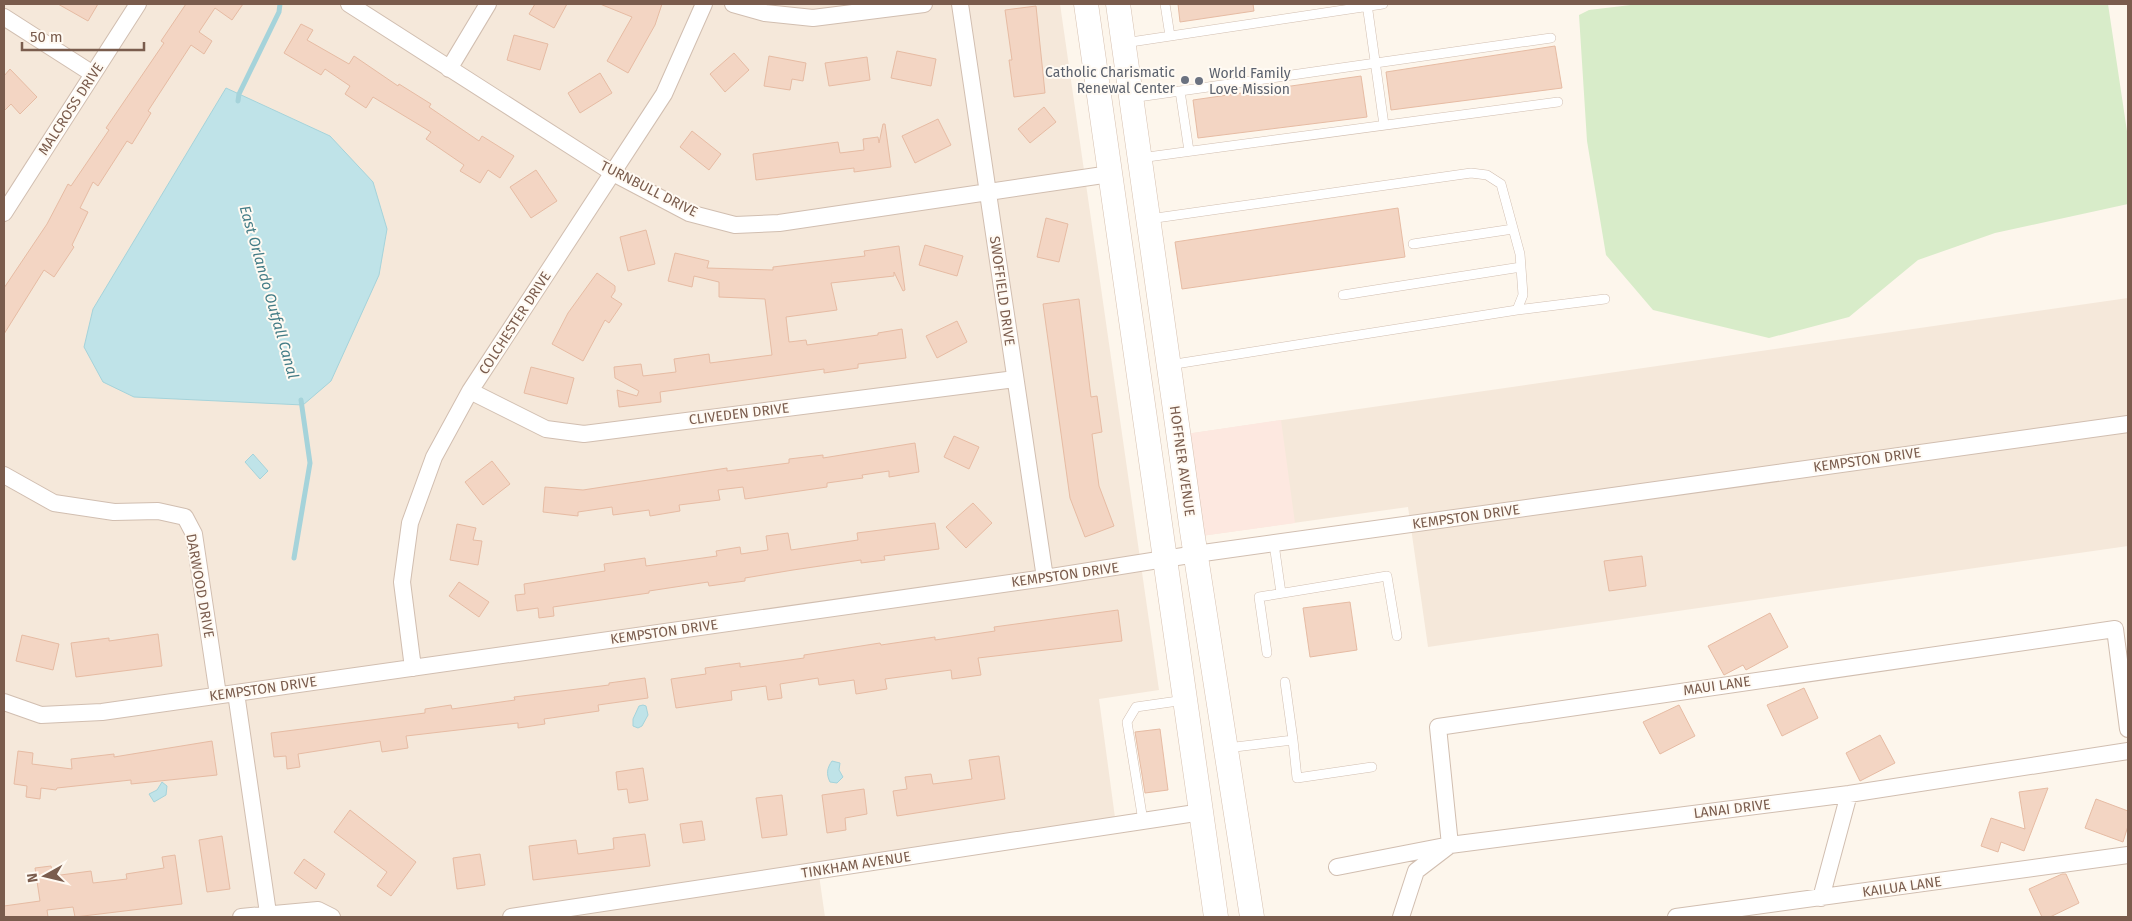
<svg xmlns="http://www.w3.org/2000/svg" width="2132" height="921" font-family="'Fira Sans',sans-serif">
<style>
.residential{fill:#f5e8da}
.commercial{fill:#fde8e0}
.green{fill:#d8ecc9}
.water{fill:#bfe3e8;stroke:#a5d3da}
.lines{fill:none;stroke-linecap:round;stroke-linejoin:round}
.stream{stroke:#a5d3da;stroke-width:5}
.building{fill:#f3d5c3;stroke:#e6bba3}
.service-casing{stroke:#d1beb0;stroke-width:10}
.minor-casing{stroke:#d1beb0;stroke-width:18}
.secondary-casing{stroke:#d6c0b0;stroke-width:25}
.service{stroke:#fff;stroke-width:9}
.minor{stroke:#fff;stroke-width:16}
.secondary{stroke:#fff;stroke-width:24}
.worship-dot{fill:#6b7280;stroke:#fffaf3;stroke-width:2}
.labels{text-anchor:middle;dominant-baseline:central;stroke-width:4;stroke-linejoin:round;paint-order:stroke}
.worship-label{font-size:14px;fill:#5b616d;stroke:#fffaf3;text-anchor:end}
.street-label{font-size:14px;fill:#7a5c4d;stroke:#fffaf3}
.water-label{font-size:15px;font-style:italic;fill:#437c86;stroke:#fffaf3}
</style>
<rect width="100%" height="100%" fill="#fdf6ec"/>
<path class="residential" d="M 4,4 L 1060,4 L 1159,690 L 1099,699 L 1116,825 L 818,868 L 825,917 L 4,917 Z
M 2128,298 L 2128,546 L 1428,647 L 1408,507 L 1201,536 L 1186,434 Z"/>
<path class="commercial" d="M 1281,420 L 1295,523 L 1201,536 L 1186,434 Z"/>
<path class="green" d="M 1639,4 L 2108,4 L 2128,138 L 2128,204 L 1995,233 L 1918,260 L 1849,317 L 1769,338 L 1653,310 L 1606,255 L 1587,141 L 1579,15 L 1589,10 Z"/>
<path class="water" d="M 226,88 L 330,136 L 373,182 L 387,229 L 379,275 L 331,381 L 303,405 L 134,397 L 103,382 L 84,347 L 93,309 Z
M 253,454 L 268,471 L 260,479 L 245,462 Z
M 643,705 L 646,706 L 648,715 L 642,726 L 638,728 L 633,726 L 633,719 L 639,706 Z
M 832,761 L 840,763 L 839,770 L 843,777 L 837,783 L 830,782 C 826,774 827,768 832,761 Z
M 162,782 L 167,786 L 166,795 L 154,802 L 149,794 L 157,790 Z"/>
<g class="lines">
<path class="stream" d="M 238,101 L 239,94 L 279,12 L 280,4
M 294,558 L 310,463 L 301,400"/>
</g>
<path class="building" d="M 58,4 L 98,4 L 88,21 Z
M 186,4 L 243,4 L 232,20 L 215,8 L 199,32 L 212,41 L 204,54 L 191,45 L 148,111 L 151,113 L 132,144 L 127,141 L 98,186 L 93,182 L 80,208 L 88,212 L 72,245 L 74,247 L 54,277 L 44,270 L 4,334 L 4,288 L 47,224 L 68,184 L 71,186 L 109,130 L 106,128 L 164,43 L 161,41 Z
M 535,4 L 567,4 L 554,28 L 529,14 Z
M 600,4 L 662,4 L 655,25 L 628,73 L 607,61 L 632,17 Z
M 1178,4 L 1253,4 L 1254,11 L 1180,22 Z
M 1036,6 L 1045,93 L 1014,97 L 1009,60 L 1012,60 L 1005,10 Z
M 301,24 L 313,30 L 307,40 L 349,64 L 354,56 L 398,86 L 399,84 L 431,104 L 429,107 L 479,141 L 482,136 L 514,156 L 500,178 L 488,170 L 480,183 L 460,171 L 464,165 L 426,139 L 431,132 L 373,97 L 366,108 L 345,94 L 350,86 L 325,69 L 321,75 L 284,53 Z
M 514,35 L 548,44 L 540,70 L 507,60 Z
M 1555,46 L 1562,88 L 1391,110 L 1386,72 Z
M 897,51 L 936,59 L 931,86 L 891,78 Z
M 734,53 L 749,70 L 725,92 L 710,74 Z
M 769,56 L 806,63 L 803,81 L 792,79 L 790,90 L 764,86 Z
M 867,57 L 870,80 L 829,86 L 825,63 Z
M 10,69 L 37,97 L 20,114 L 11,104 L 4,111 L 4,76 Z
M 600,73 L 612,93 L 580,113 L 568,93 Z
M 1361,76 L 1367,117 L 1198,138 L 1193,100 Z
M 1044,107 L 1056,122 L 1030,143 L 1018,129 Z
M 938,119 L 951,145 L 915,163 L 902,136 Z
M 883,124 L 885,124 L 891,167 L 854,172 L 854,168 L 756,180 L 753,154 L 838,142 L 840,153 L 864,150 L 863,139 L 878,137 L 879,143 Z
M 692,131 L 721,154 L 709,170 L 680,147 Z
M 536,170 L 557,201 L 531,218 L 510,187 Z
M 1398,208 L 1405,257 L 1182,289 L 1175,242 Z
M 1046,218 L 1068,224 L 1059,262 L 1037,257 Z
M 646,230 L 655,264 L 628,271 L 620,237 Z
M 925,245 L 963,256 L 957,276 L 919,265 Z
M 899,246 L 905,290 L 903,291 L 894,272 L 894,276 L 831,283 L 837,310 L 786,317 L 789,342 L 806,340 L 807,345 L 878,335 L 878,333 L 902,329 L 906,358 L 858,364 L 858,368 L 824,373 L 824,369 L 660,392 L 661,402 L 619,407 L 617,390 L 637,396 L 639,391 L 615,378 L 614,367 L 641,364 L 643,376 L 676,372 L 674,359 L 709,354 L 710,363 L 772,355 L 765,299 L 719,297 L 719,282 L 694,276 L 692,287 L 668,281 L 675,253 L 709,261 L 707,268 L 773,270 L 773,267 L 865,256 L 864,251 Z
M 597,273 L 615,286 L 615,291 L 611,297 L 622,304 L 609,323 L 605,320 L 583,361 L 552,344 L 568,313 Z
M 1079,299 L 1091,397 L 1097,396 L 1102,432 L 1092,434 L 1099,486 L 1114,526 L 1085,537 L 1070,498 L 1043,304 Z
M 957,321 L 967,342 L 937,358 L 926,336 Z
M 531,367 L 574,378 L 567,404 L 524,393 Z
M 954,436 L 979,447 L 969,469 L 944,457 Z
M 915,443 L 919,472 L 889,477 L 889,471 L 862,475 L 863,478 L 827,483 L 827,487 L 745,499 L 743,487 L 718,490 L 720,500 L 679,505 L 680,511 L 650,516 L 649,510 L 613,515 L 612,507 L 578,512 L 578,516 L 543,512 L 545,487 L 583,490 L 727,468 L 727,471 L 789,463 L 789,459 L 823,455 L 823,458 Z
M 492,461 L 510,484 L 483,505 L 465,482 Z
M 973,503 L 992,523 L 966,548 L 946,527 Z
M 935,523 L 939,549 L 884,556 L 885,560 L 861,563 L 861,560 L 793,570 L 745,578 L 745,581 L 709,586 L 708,582 L 649,591 L 649,593 L 553,607 L 554,616 L 539,618 L 538,608 L 517,611 L 515,595 L 525,594 L 524,584 L 605,571 L 604,564 L 645,558 L 646,566 L 717,556 L 716,551 L 740,547 L 741,554 L 768,550 L 766,536 L 788,533 L 791,550 L 858,540 L 857,533 Z
M 457,524 L 476,528 L 473,540 L 482,541 L 478,565 L 450,560 Z
M 1642,556 L 1646,586 L 1609,591 L 1604,561 Z
M 459,582 L 489,602 L 479,617 L 449,596 Z
M 1350,602 L 1357,650 L 1310,657 L 1303,608 Z
M 1118,610 L 1122,641 L 978,658 L 981,675 L 952,679 L 951,670 L 885,679 L 887,689 L 856,694 L 854,680 L 819,685 L 818,678 L 780,684 L 782,698 L 768,700 L 766,686 L 731,691 L 732,700 L 676,708 L 671,679 L 706,674 L 705,668 L 740,663 L 740,667 L 804,658 L 804,655 L 880,643 L 881,645 L 935,637 L 935,640 L 995,631 L 994,627 Z
M 1770,613 L 1788,647 L 1746,670 L 1743,665 L 1724,675 L 1708,646 Z
M 158,634 L 162,666 L 76,677 L 71,643 L 109,638 L 109,641 Z
M 22,635 L 59,644 L 53,670 L 16,661 Z
M 645,678 L 648,698 L 598,705 L 599,711 L 544,719 L 545,724 L 518,728 L 518,723 L 406,736 L 408,748 L 382,752 L 380,741 L 298,754 L 300,767 L 287,769 L 286,756 L 274,757 L 271,733 L 425,713 L 425,709 L 451,705 L 452,709 L 515,700 L 514,697 L 609,685 L 609,683 Z
M 1804,688 L 1818,718 L 1782,736 L 1767,705 Z
M 1679,705 L 1695,736 L 1660,754 L 1643,722 Z
M 1160,729 L 1168,790 L 1145,793 L 1135,732 Z
M 1880,735 L 1895,763 L 1860,781 L 1846,753 Z
M 212,741 L 217,775 L 131,784 L 131,780 L 57,788 L 56,790 L 41,788 L 40,799 L 26,797 L 27,786 L 14,784 L 18,751 L 33,753 L 32,764 L 72,769 L 71,759 L 114,754 L 114,757 Z
M 999,756 L 1005,799 L 897,816 L 893,791 L 907,789 L 905,777 L 931,774 L 933,784 L 972,779 L 969,760 Z
M 643,768 L 648,800 L 629,803 L 627,789 L 618,790 L 616,772 Z
M 2048,788 L 2024,851 L 2001,842 L 1998,852 L 1981,846 L 1991,818 L 2025,829 L 2019,792 Z
M 864,789 L 867,814 L 845,818 L 846,830 L 827,833 L 822,795 Z
M 782,795 L 787,835 L 762,838 L 756,798 Z
M 2096,799 L 2128,811 L 2128,826 L 2123,842 L 2085,828 Z
M 350,810 L 416,862 L 391,896 L 377,886 L 387,872 L 334,832 Z
M 702,821 L 705,840 L 683,843 L 680,824 Z
M 645,834 L 650,866 L 533,880 L 529,846 L 576,840 L 578,854 L 614,849 L 613,838 Z
M 222,836 L 230,889 L 207,892 L 199,840 Z
M 480,854 L 485,885 L 457,889 L 453,858 Z
M 175,855 L 182,904 L 75,917 L 73,907 L 47,910 L 48,917 L 4,917 L 4,906 L 40,901 L 35,868 L 51,866 L 53,876 L 91,871 L 93,883 L 127,879 L 126,874 L 164,868 L 162,857 Z
M 304,859 L 325,874 L 316,889 L 294,873 Z
M 2062,874 L 2066,874 L 2079,903 L 2050,917 L 2042,917 L 2029,889 Z"/>
<g class="lines">
<defs>
<path id="service" d="M 1165,4 L 1170,36
M 1367,4 L 1384,125
M 1124,43 L 1383,4
M 1180,91 L 1189,151
M 1131,98 L 1551,38
M 1140,158 L 1558,102
M 1149,219 L 1471,173 L 1487,175 L 1501,184 L 1520,254 L 1523,295 L 1517,310 L 1169,365
M 1413,244 L 1513,229
M 1343,295 L 1521,267
M 1517,310 L 1605,299
M 1274,544 L 1281,593
M 1267,653 L 1259,597 L 1387,576 L 1397,636
M 1293,740 L 1297,778 L 1372,767
M 1227,748 L 1293,740 L 1285,682
M 1143,821 L 1127,722 L 1136,707 L 1185,700"/>
<path id="minor" d="M 349,4 L 613,173 L 689,213 L 735,225 L 779,223 L 1110,174
M 733,4 L 765,13 L 813,18 L 924,4
M 960,4 L 1045,578
M 4,17 L 93,74
M 449,69 L 488,4
M 4,213 L 138,4
M 470,391 L 546,429 L 584,434 L 1015,379
M 4,475 L 54,503 L 114,512 L 158,511 L 185,517 L 194,534 L 218,695
M 413,668 L 402,582 L 410,523 L 434,457 L 470,391 L 664,94 L 704,4
M 236,693 L 268,913
M 4,702 L 41,715 L 102,712 L 1045,578 L 1196,554 L 2128,424
M 1337,867 L 1450,845 L 1849,794 L 2128,751
M 1821,898 L 1849,794
M 241,917 L 318,910 L 332,917
M 511,917 L 1202,812
M 1401,917 L 1416,871 L 1450,845 L 1438,727 L 2115,629 L 2128,729
M 1676,917 L 2128,855"/>
<path id="secondary" d="M 1086,4 L 1216,917
M 1118,4 L 1192,531 L 1252,917"/>
</defs>
<use href="#service" class="service-casing"/>
<use href="#minor" class="minor-casing"/>
<use href="#secondary" class="secondary-casing"/>
<use href="#service" class="service"/>
<use href="#minor" class="minor"/>
<use href="#secondary" class="secondary"/>
</g>
<g class="worship-dot">
<circle cx="1185" cy="80" r="5"/>
<circle cx="1199" cy="81" r="5"/>
</g>
<g class="labels">
<g class="worship-label">
<text x="1175" y="72">Catholic Charismatic<tspan x="1175" dy="16">Renewal Center</tspan></text>
<text x="1209" y="73" text-anchor="start">World Family<tspan x="1209" dy="16">Love Mission</tspan></text>
</g>
<g class="street-label">
<text transform="translate(71 109) rotate(-57)">MALCROSS DRIVE</text>
<text transform="translate(649 189) rotate(27)">TURNBULL DRIVE</text>
<text transform="translate(1002 291) rotate(82)">SWOFFIELD DRIVE</text>
<text transform="translate(515 323) rotate(-57)">COLCHESTER DRIVE</text>
<text transform="translate(739 414) rotate(-7)">CLIVEDEN DRIVE</text>
<text transform="translate(1867 460) rotate(-8)">KEMPSTON DRIVE</text>
<text transform="translate(1182 461) rotate(82)">HOFFNER AVENUE</text>
<text transform="translate(1466 517) rotate(-8)">KEMPSTON DRIVE</text>
<text transform="translate(1065 575) rotate(-8)">KEMPSTON DRIVE</text>
<text transform="translate(200 586) rotate(80)">DARWOOD DRIVE</text>
<text transform="translate(664 632) rotate(-8)">KEMPSTON DRIVE</text>
<text transform="translate(1717 686) rotate(-8)">MAUI LANE</text>
<text transform="translate(263 689) rotate(-8)">KEMPSTON DRIVE</text>
<text transform="translate(1732 809) rotate(-7)">LANAI DRIVE</text>
<text transform="translate(856 865) rotate(-9)">TINKHAM AVENUE</text>
<text transform="translate(1902 887) rotate(-8)">KAILUA LANE</text>
</g>
<g class="water-label">
<text transform="translate(269 292) rotate(74)">East Orlando Outfall Canal</text>
</g>
</g>
<rect width="2132" height="921" fill="none" stroke="#7a5c4d" stroke-width="10"/>
<g transform="translate(45 876) rotate(262)" stroke="#fffaf3" stroke-width="4" paint-order="stroke">
<path d="M0-4L9 19L0 12L-9 19Z" fill="#7a5c4d"/>
<text y="-8" font-size="14" font-weight="bold" text-anchor="middle" fill="#7a5c4d">N</text>
</g>
<path d="M22 42v8h122v-8" fill="none" stroke="#7a5c4d" stroke-width="2.5"/>
<text x="30" y="42" font-size="15" fill="#7a5c4d" stroke="#fffaf3" stroke-width="4" paint-order="stroke">50 m</text>
</svg>
